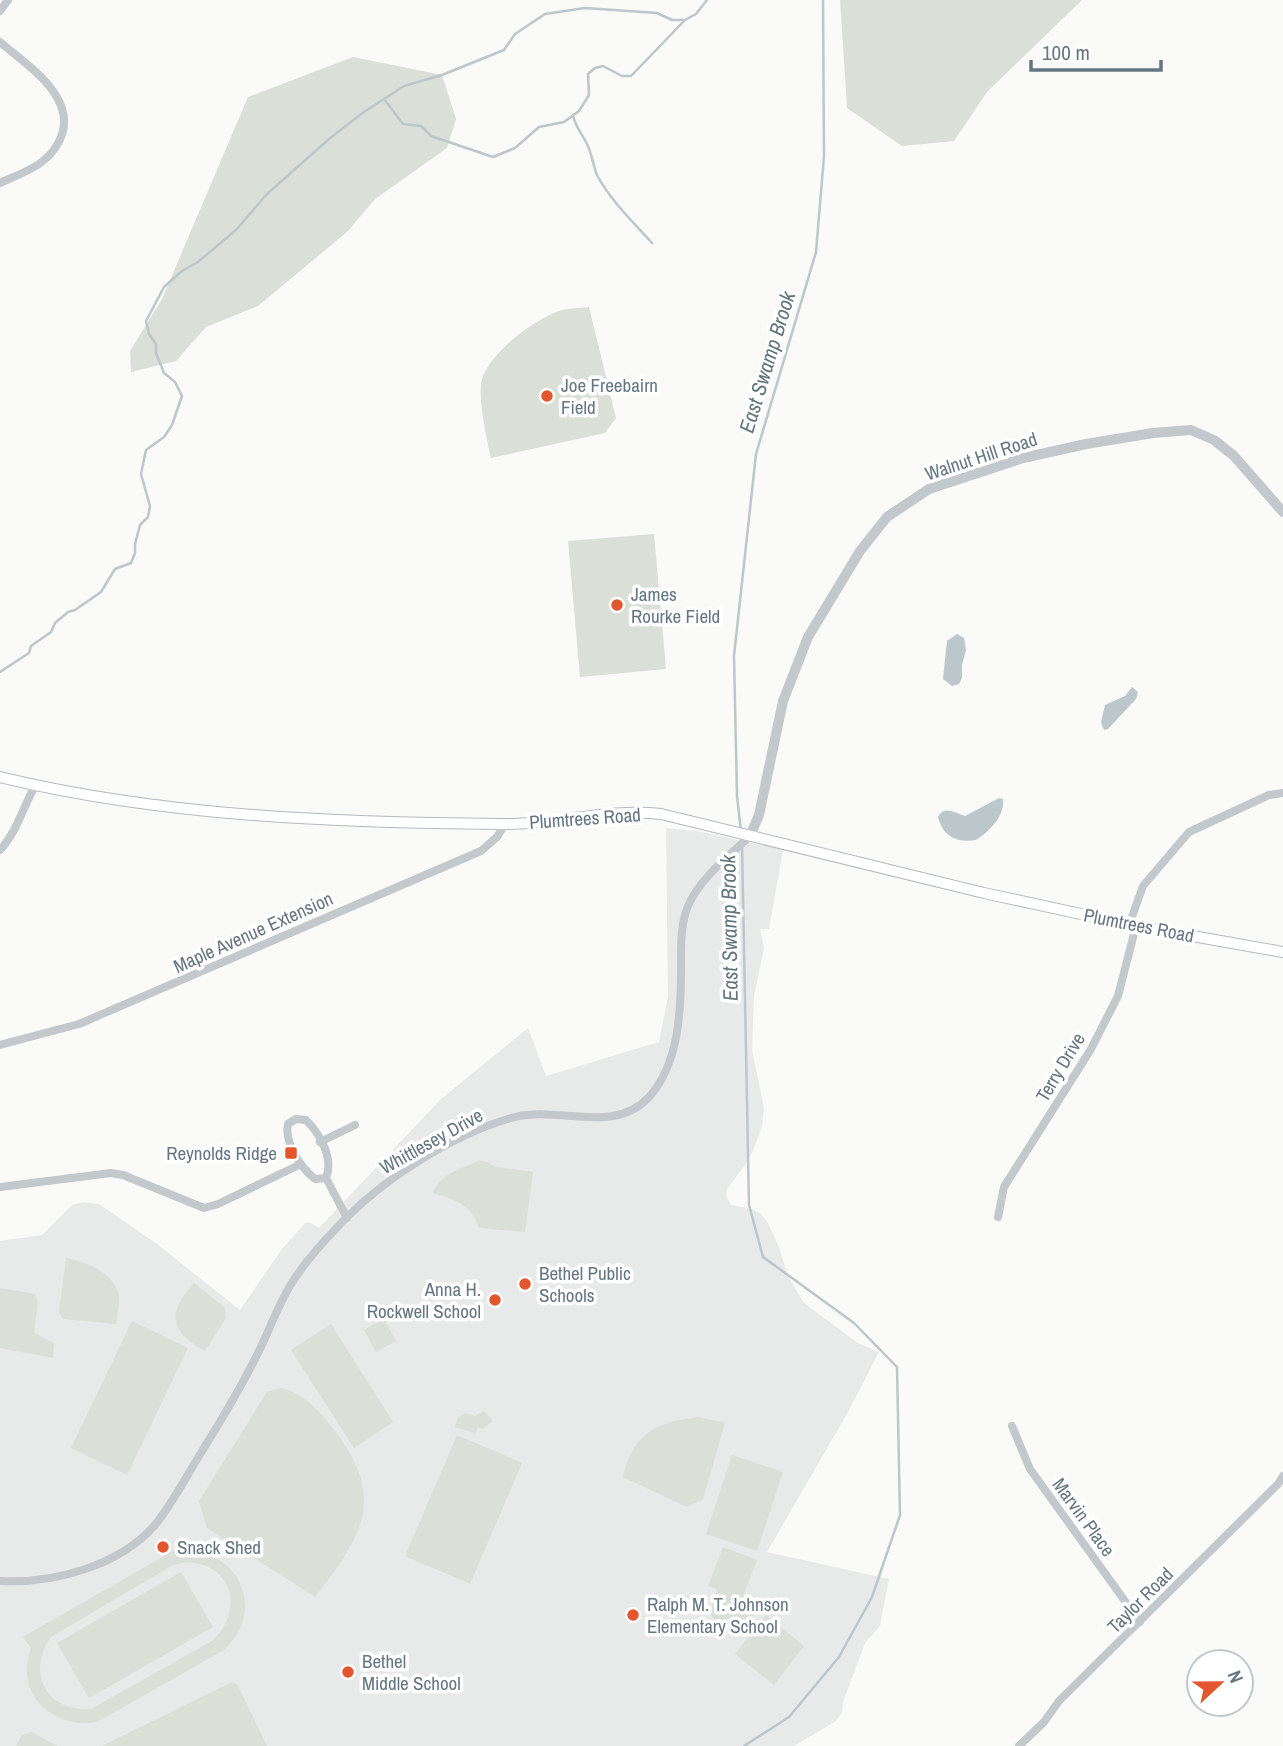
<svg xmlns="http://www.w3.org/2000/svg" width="1283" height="1746" font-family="'Archivo Narrow',sans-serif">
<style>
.built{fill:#e8e9e9}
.green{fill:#dadfd7;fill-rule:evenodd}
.water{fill:#bbc7cb}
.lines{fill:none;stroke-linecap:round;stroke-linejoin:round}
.stream{stroke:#bbc7cb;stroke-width:2.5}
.secondary-casing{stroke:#b3babf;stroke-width:12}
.minor{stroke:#c3c8cc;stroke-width:8}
.tertiary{stroke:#c3c8cc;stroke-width:10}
.secondary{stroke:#fff;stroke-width:10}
.poi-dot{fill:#e4572e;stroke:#fff;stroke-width:2.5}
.labels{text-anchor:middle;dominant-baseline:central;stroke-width:7;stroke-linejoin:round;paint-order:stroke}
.poi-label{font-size:19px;fill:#657683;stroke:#fff;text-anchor:start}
.street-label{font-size:19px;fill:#657683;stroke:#fff}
.water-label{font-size:21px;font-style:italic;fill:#60757c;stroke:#fff}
</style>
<rect width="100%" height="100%" fill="#fafaf8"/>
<path class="built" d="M 666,828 L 697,831 L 783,850 L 769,929 L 760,929 L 764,948 L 754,996 L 752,1050 L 764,1108 L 762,1126 L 754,1149 L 745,1165 L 727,1189 L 726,1196 L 731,1205 L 752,1209 L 760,1213 L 768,1223 L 778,1245 L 789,1278 L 804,1303 L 858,1343 L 879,1352 L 848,1412 L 767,1552 L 889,1579 L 880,1626 L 865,1643 L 843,1702 L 842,1713 L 836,1721 L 794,1746 L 0,1746 L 0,1241 L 42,1235 L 72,1205 L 83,1202 L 99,1204 L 157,1244 L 240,1310 L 282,1249 L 305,1223 L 309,1222 L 319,1228 L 441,1099 L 528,1028 L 546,1076 L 659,1042 L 668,997 Z"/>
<path class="green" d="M 840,0 L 1082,0 L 987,92 L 954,141 L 902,146 L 847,108 Z
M 353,57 L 442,75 L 456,119 L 447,148 L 375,199 L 348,231 L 258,306 L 206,327 L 176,361 L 131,372 L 130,351 L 162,299 L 248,97 Z
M 589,307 L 616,418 L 605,433 L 491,458 C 487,439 476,394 483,376 C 494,350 534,319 562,310 C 570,308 580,308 589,307 Z
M 654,534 L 666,669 L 580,677 L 568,541 Z
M 479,1161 L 487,1162 L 496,1167 L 533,1172 L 525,1232 L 479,1228 C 472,1205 455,1199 433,1193 C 442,1172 459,1170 479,1161 Z
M 66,1258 C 86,1262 114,1272 119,1296 C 120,1305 117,1315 116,1324 L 63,1319 L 59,1312 Z
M 194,1283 L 225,1308 L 226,1318 L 205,1351 C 170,1332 166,1314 194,1283 Z
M 0,1288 L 35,1294 L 38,1302 L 34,1333 L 54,1343 L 53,1358 L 0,1348 Z
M 384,1319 L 396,1341 L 376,1352 L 364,1330 Z
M 132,1321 L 188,1348 L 127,1475 L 71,1448 Z
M 331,1324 L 393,1422 L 354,1448 L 291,1350 Z
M 281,1388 C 301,1392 319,1410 331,1426 C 387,1496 365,1533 315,1597 L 207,1528 L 199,1501 L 267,1392 Z
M 484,1411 L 492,1420 L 492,1422 L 482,1429 L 478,1427 L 475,1433 L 455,1427 L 458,1417 L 466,1413 L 475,1416 Z
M 699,1417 L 725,1423 L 703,1499 L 687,1507 L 623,1477 C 633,1433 656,1422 699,1417 Z
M 457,1435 L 522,1463 L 470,1584 L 405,1556 Z
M 732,1455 L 783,1472 L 757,1551 L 706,1534 Z
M 192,1540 L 198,1551 C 247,1563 261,1616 224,1650 L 97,1722 C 52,1729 14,1694 31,1648 L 23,1637 ZM 185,1562 C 233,1563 245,1610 212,1641 L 91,1709 C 46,1712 26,1673 51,1637 L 173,1565 Z
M 723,1547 L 757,1560 L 742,1599 L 759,1605 L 747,1630 L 744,1631 C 712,1620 705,1625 717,1589 L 708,1586 Z
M 181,1572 L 213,1627 L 89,1698 L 57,1643 Z
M 766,1615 L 804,1646 L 774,1685 L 735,1654 Z
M 232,1682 L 237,1684 L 267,1746 L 102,1746 Z
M 32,1732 L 57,1746 L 16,1746 L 22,1735 Z"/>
<path class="water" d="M 957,634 L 964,638 L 966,650 L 962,665 L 962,678 L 959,684 L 952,686 L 943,679 L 947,641 Z
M 1132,687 L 1138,692 L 1136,699 L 1108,729 L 1104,730 L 1101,722 L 1105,705 L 1125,696 Z
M 999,798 L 1003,799 C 1005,816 990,831 976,840 C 958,843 943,837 938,817 C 944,805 955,813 965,816 Z"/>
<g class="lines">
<path class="stream" d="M 384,99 L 403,124 L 421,126 L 431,136 L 493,157 L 515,148 L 539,127 L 564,122 L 579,111 L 589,95 L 588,74 L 595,68 L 603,66 L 622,76 L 631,76 L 685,20
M 573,115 C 575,127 582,133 587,144 C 592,154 593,165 597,175 C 611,201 632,221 652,243
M 0,672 L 29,653 L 31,646 L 51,632 L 55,623 L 68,612 L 75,610 L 101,592 L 115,569 L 131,563 L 135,553 L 135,544 L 140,525 L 148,517 L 150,506 L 141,474 L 146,450 L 164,437 L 172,425 L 182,396 L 175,382 L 164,373 L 156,353 L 156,344 L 149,334 L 146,321 L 164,287 L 182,271 L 198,262 L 236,230 L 267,194 L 329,139 L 361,114 L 404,86 L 442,75 L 504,50 L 515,34 L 545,14 L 585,8 L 657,13 L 672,20 L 685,20 L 696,14 L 707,0
M 741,831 L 737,796 L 734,656 L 756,454 L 816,252 L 824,156 L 823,0
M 742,845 L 749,1205 L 763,1257 L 854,1323 L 897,1367 L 900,1515 L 872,1597 L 839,1657 L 789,1717 L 744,1746"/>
<defs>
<path id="secondary" d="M 0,777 C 162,816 336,823 502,824 C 555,825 607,808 661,814 L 984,893 L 1136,926 L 1283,952"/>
</defs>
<use href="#secondary" class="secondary-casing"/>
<path class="minor" d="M 0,11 L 8,0
M 0,42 C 28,66 84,101 57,145 C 53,152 46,159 39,164 C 27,172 13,177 0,183
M 0,850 C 17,832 23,807 35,786
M 1129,925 L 1143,886 L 1189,832 L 1269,795 L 1283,793
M 0,1045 L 79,1024 L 481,851 L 497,837 L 505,824
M 320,1142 L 355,1125
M 326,1178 L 315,1179 C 300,1167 284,1142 288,1124 L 296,1119 L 306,1120 C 320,1134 334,1158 326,1178 L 347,1218
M 0,1187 L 111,1173 L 123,1175 L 204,1208 L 218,1204 L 301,1164
M 998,1217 L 1004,1187 L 1091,1049 L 1118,996 L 1136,926
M 1012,1426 L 1030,1469 L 1140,1622
M 0,1581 C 53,1584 119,1566 155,1525 C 172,1504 185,1479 199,1456 C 221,1421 242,1386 260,1349 C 270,1328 278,1306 290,1286 C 305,1261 326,1239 346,1218 C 388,1176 457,1132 515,1117 C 559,1106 614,1135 649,1097 C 679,1064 681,1011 681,969 C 681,948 680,925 688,906 C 700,878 729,856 750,836
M 1019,1746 L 1044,1722 L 1059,1701 L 1278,1484 L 1283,1476"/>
<path class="tertiary" d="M 750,836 L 759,815 L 783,701 L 808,637 L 860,551 L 887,517 L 929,489 L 1023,458 L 1086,444 L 1153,433 L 1191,430 L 1214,440 L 1234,456 L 1283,512"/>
<use href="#secondary" class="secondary"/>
</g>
<g class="poi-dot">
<circle cx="547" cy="396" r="7"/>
<circle cx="617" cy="605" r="7"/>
<rect x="284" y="1146" width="14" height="14" rx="3.5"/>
<circle cx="525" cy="1284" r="7"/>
<circle cx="495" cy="1300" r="7"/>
<circle cx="163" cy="1547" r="7"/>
<circle cx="633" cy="1615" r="7"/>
<circle cx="348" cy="1672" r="7"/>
</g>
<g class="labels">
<g class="poi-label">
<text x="561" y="385">Joe Freebairn<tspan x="561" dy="22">Field</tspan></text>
<text x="631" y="594">James<tspan x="631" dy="22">Rourke Field</tspan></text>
<text x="277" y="1153" text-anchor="end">Reynolds Ridge</text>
<text x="539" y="1273">Bethel Public<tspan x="539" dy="22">Schools</tspan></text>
<text x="481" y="1289" text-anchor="end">Anna H.<tspan x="481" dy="22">Rockwell School</tspan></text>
<text x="177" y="1547">Snack Shed</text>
<text x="647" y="1604">Ralph M. T. Johnson<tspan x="647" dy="22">Elementary School</tspan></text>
<text x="362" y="1661">Bethel<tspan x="362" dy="22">Middle School</tspan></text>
</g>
<g class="street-label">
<text transform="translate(981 456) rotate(-18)">Walnut Hill Road</text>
<text transform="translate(585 818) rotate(-4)">Plumtrees Road</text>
<text transform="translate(1139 925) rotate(11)">Plumtrees Road</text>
<text transform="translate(253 932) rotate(-24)">Maple Avenue Extension</text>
<text transform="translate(1060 1067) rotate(-59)">Terry Drive</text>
<text transform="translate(431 1141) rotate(-29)">Whittlesey Drive</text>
<text transform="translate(1084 1517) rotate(54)">Marvin Place</text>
<text transform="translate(1140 1600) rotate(-45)">Taylor Road</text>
</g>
<g class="water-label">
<text transform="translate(767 362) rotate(-73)">East Swamp Brook</text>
<text transform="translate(729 928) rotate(-91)">East Swamp Brook</text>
</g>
</g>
<g transform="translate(1220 1683) rotate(68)"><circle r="33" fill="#ffffff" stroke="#c1c8cd" stroke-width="2"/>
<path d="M0-5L12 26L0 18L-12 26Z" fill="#e4572e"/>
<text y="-10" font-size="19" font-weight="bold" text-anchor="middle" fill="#657683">N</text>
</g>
<path d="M1031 60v10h130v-10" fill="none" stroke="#657683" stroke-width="3.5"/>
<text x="1042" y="60" font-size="21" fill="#657683" stroke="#ffffff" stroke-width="5" paint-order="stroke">100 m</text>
</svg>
